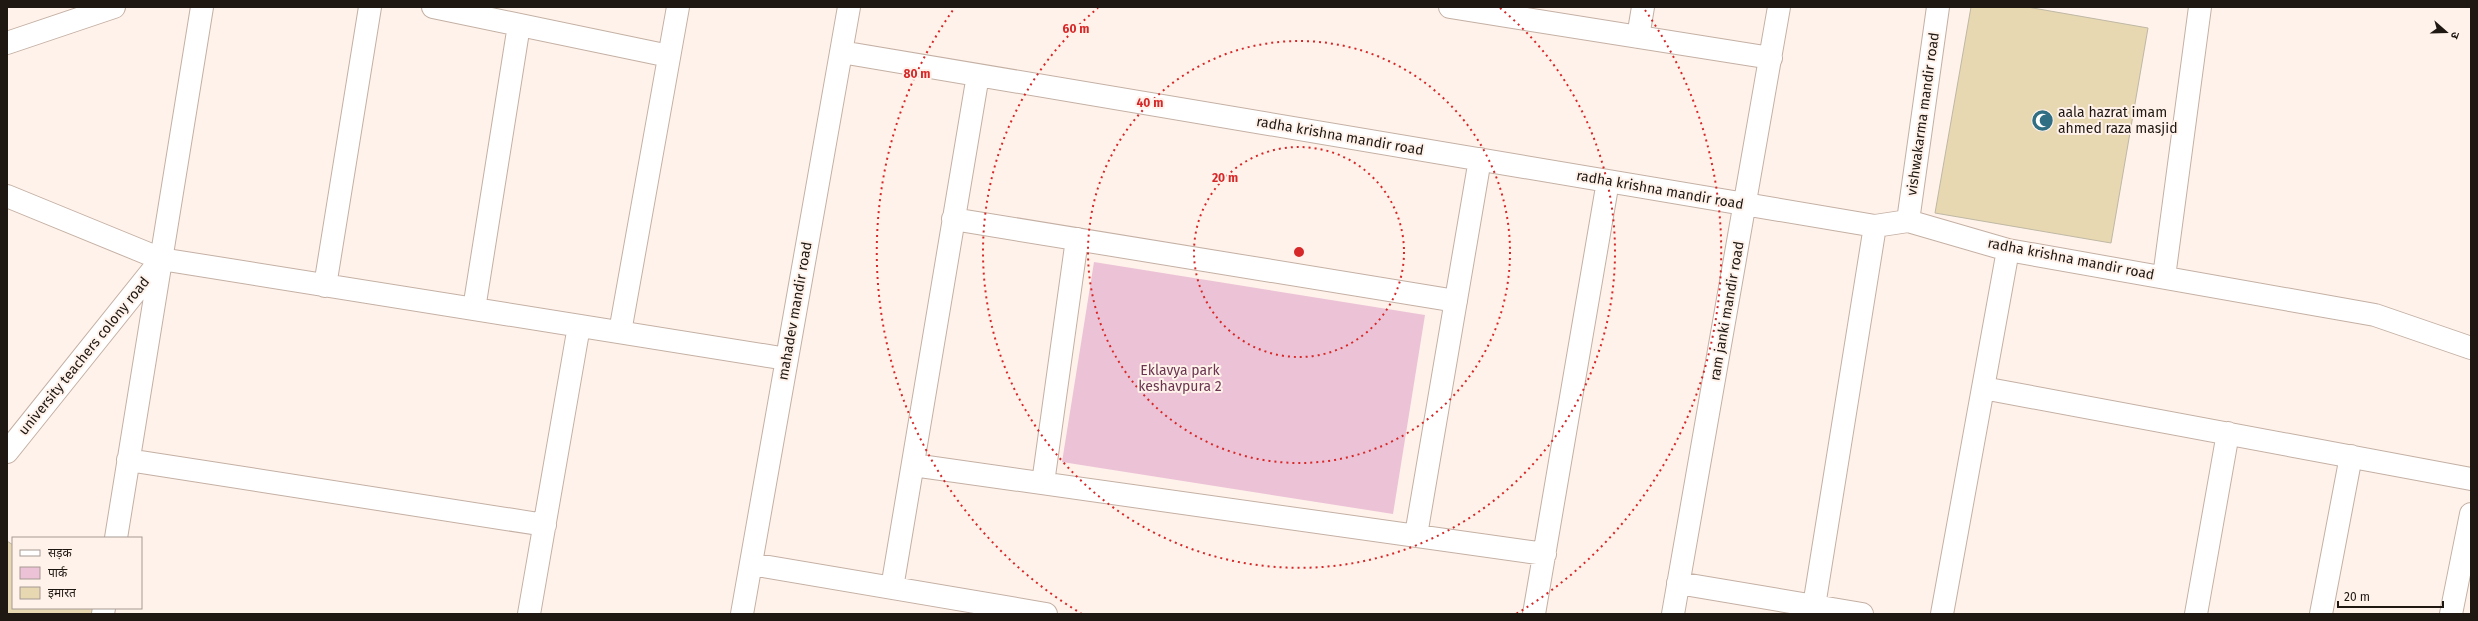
<svg xmlns="http://www.w3.org/2000/svg" width="2478" height="621" font-family="'Fira Sans','Noto Sans Devanagari',sans-serif">
<style>
.green{fill:#ecc3d6}
.building{fill:#e7d8b2;stroke:#bfb8a4}
.lines{fill:none;stroke-linecap:round;stroke-linejoin:round}
.minor-casing{stroke:#c4b0a4;stroke-width:24}
.minor{stroke:#fff;stroke-width:22}
.ring{fill:none;stroke:#d62828;stroke-width:2;stroke-dasharray:2 4}
.labels{text-anchor:middle;dominant-baseline:central;stroke-width:4;stroke-linejoin:round;paint-order:stroke}
.poi-label{font-size:14px;fill:#1e1712;stroke:#fff2ea;text-anchor:start}
.street-label{font-size:14px;fill:#1e1712;stroke:#fff2ea}
.park-label{font-size:14px;fill:#6a3551;stroke:#fff2ea}
.centre{fill:#d62828;stroke:#fff2ea;stroke-width:2}
.ring-label{font-size:12px;text-anchor:middle;font-weight:bold;fill:#d62828;stroke:#fff2ea;stroke-width:4;stroke-linejoin:round;paint-order:stroke}
</style>
<rect width="100%" height="100%" fill="#fff2ea"/>
<path class="green" d="M 1094,262 L 1425,315 L 1393,514 L 1062,462 Z"/>
<path class="building" d="M 1971,7 L 2027,7 L 2148,28 L 2111,243 L 1935,213 Z
M 7,541 L 13,545 L 13,608 L 97,608 L 96,614 L 7,614 Z"/>
<g class="lines">
<defs>
<path id="minor" d="M 433,7 L 669,56
M 1450,7 L 1771,58
M 1638,37 L 1643,7
M 7,43 L 114,7
M 841,52 L 1875,226 L 1908,221 L 2008,250 L 2375,315 L 2471,348
M 7,196 L 161,259 L 787,359
M 953,219 L 1456,301
M 1908,221 L 1938,7
M 2164,277 L 2200,7
M 325,286 L 370,7
M 474,309 L 519,25
M 620,332 L 678,7
M 1983,388 L 2471,479
M 7,452 L 160,261
M 128,460 L 545,525
M 913,465 L 1545,554
M 1043,483 L 1077,239
M 1416,535 L 1480,159
M 116,538 L 202,7
M 751,564 L 1046,614
M 1678,583 L 1862,614
M 892,588 L 978,75
M 1814,606 L 1875,226
M 103,614 L 104,608
M 529,614 L 579,326
M 742,614 L 849,7
M 1534,614 L 1608,181
M 1673,614 L 1779,7
M 1942,614 L 2008,250
M 2196,614 L 2228,433
M 2321,614 L 2351,456
M 2451,614 L 2471,514"/>
</defs>
<use href="#minor" class="minor-casing"/>
<use href="#minor" class="minor"/>
</g>
<g class="ring">
<circle cx="1299" cy="252" r="105"/>
<circle cx="1299" cy="252" r="211"/>
<path d="M1500 8A316 316 0 1 1 1098 8"/>
<path d="M1082 614A422 422 0 0 1 953 10M1645 10A422 422 0 0 1 1516 614"/>
</g>
<defs>
<symbol id="mosque-disc" viewBox="-11 -11 22 22"><circle r="9.5" fill="#306e84" stroke="#fff2ea"/><path d="M3.5-4.9A6 6 0 1 0 3.5 4.9A5 5 0 1 1 3.5-4.9Z" fill="#fff"/></symbol>
</defs>
<g fill-rule="evenodd">
<use href="#mosque-disc" x="2030" y="108" width="25" height="25"/>
</g>
<g class="labels">
<g class="poi-label">
<text x="2058" y="112">aala hazrat imam<tspan x="2058" dy="16">ahmed raza masjid</tspan></text>
</g>
<g class="street-label">
<text transform="translate(1923 114) rotate(-82)">vishwakarma mandir road</text>
<text transform="translate(1340 136) rotate(10)">radha krishna mandir road</text>
<text transform="translate(1660 190) rotate(10)">radha krishna mandir road</text>
<text transform="translate(2071 259) rotate(11)">radha krishna mandir road</text>
<text transform="translate(795 311) rotate(-80)">mahadev mandir road</text>
<text transform="translate(1727 311) rotate(-80)">ram janki mandir road</text>
<text transform="translate(84 356) rotate(-51)">university teachers colony road</text>
</g>
<g class="park-label">
<text x="1180" y="370">Eklavya park<tspan x="1180" dy="16">keshavpura 2</tspan></text>
</g>
</g>
<circle cx="1299" cy="252" r="6" class="centre"/>
<g class="ring-label">
<text x="1076" y="33">60 m</text>
<text x="917" y="78">80 m</text>
<text x="1150" y="107">40 m</text>
<text x="1225" y="182">20 m</text>
</g>
<rect width="2478" height="621" fill="none" stroke="#1e1712" stroke-width="16"/>
<rect x="12" y="537" width="130" height="72" fill="#fff2ea" stroke="#a59a94"/>
<rect x="20" y="550" width="20" height="6" fill="#ffffff" stroke="#a59a94"/>
<text x="48" y="557" font-size="12" fill="#1e1712">सड़क</text>
<rect x="20" y="567" width="20" height="12" fill="#ecc3d6" stroke="#a59a94"/>
<text x="48" y="577" font-size="12" fill="#1e1712">पार्क</text>
<rect x="20" y="587" width="20" height="12" fill="#e7d8b2" stroke="#a59a94"/>
<text x="48" y="597" font-size="12" fill="#1e1712">इमारत</text>
<g transform="translate(2446 32) rotate(110)" stroke="#fff2ea" stroke-width="3" paint-order="stroke">
<path d="M0-3L7 15L0 10L-7 15Z" fill="#1e1712"/>
<text y="-6" font-size="11" font-weight="bold" text-anchor="middle" fill="#1e1712">उ</text>
</g>
<path d="M2338 601v6h105v-6" fill="none" stroke="#1e1712" stroke-width="2"/>
<text x="2344" y="601" font-size="12" fill="#1e1712" stroke="#fff2ea" stroke-width="3" paint-order="stroke">20 m</text>
</svg>
